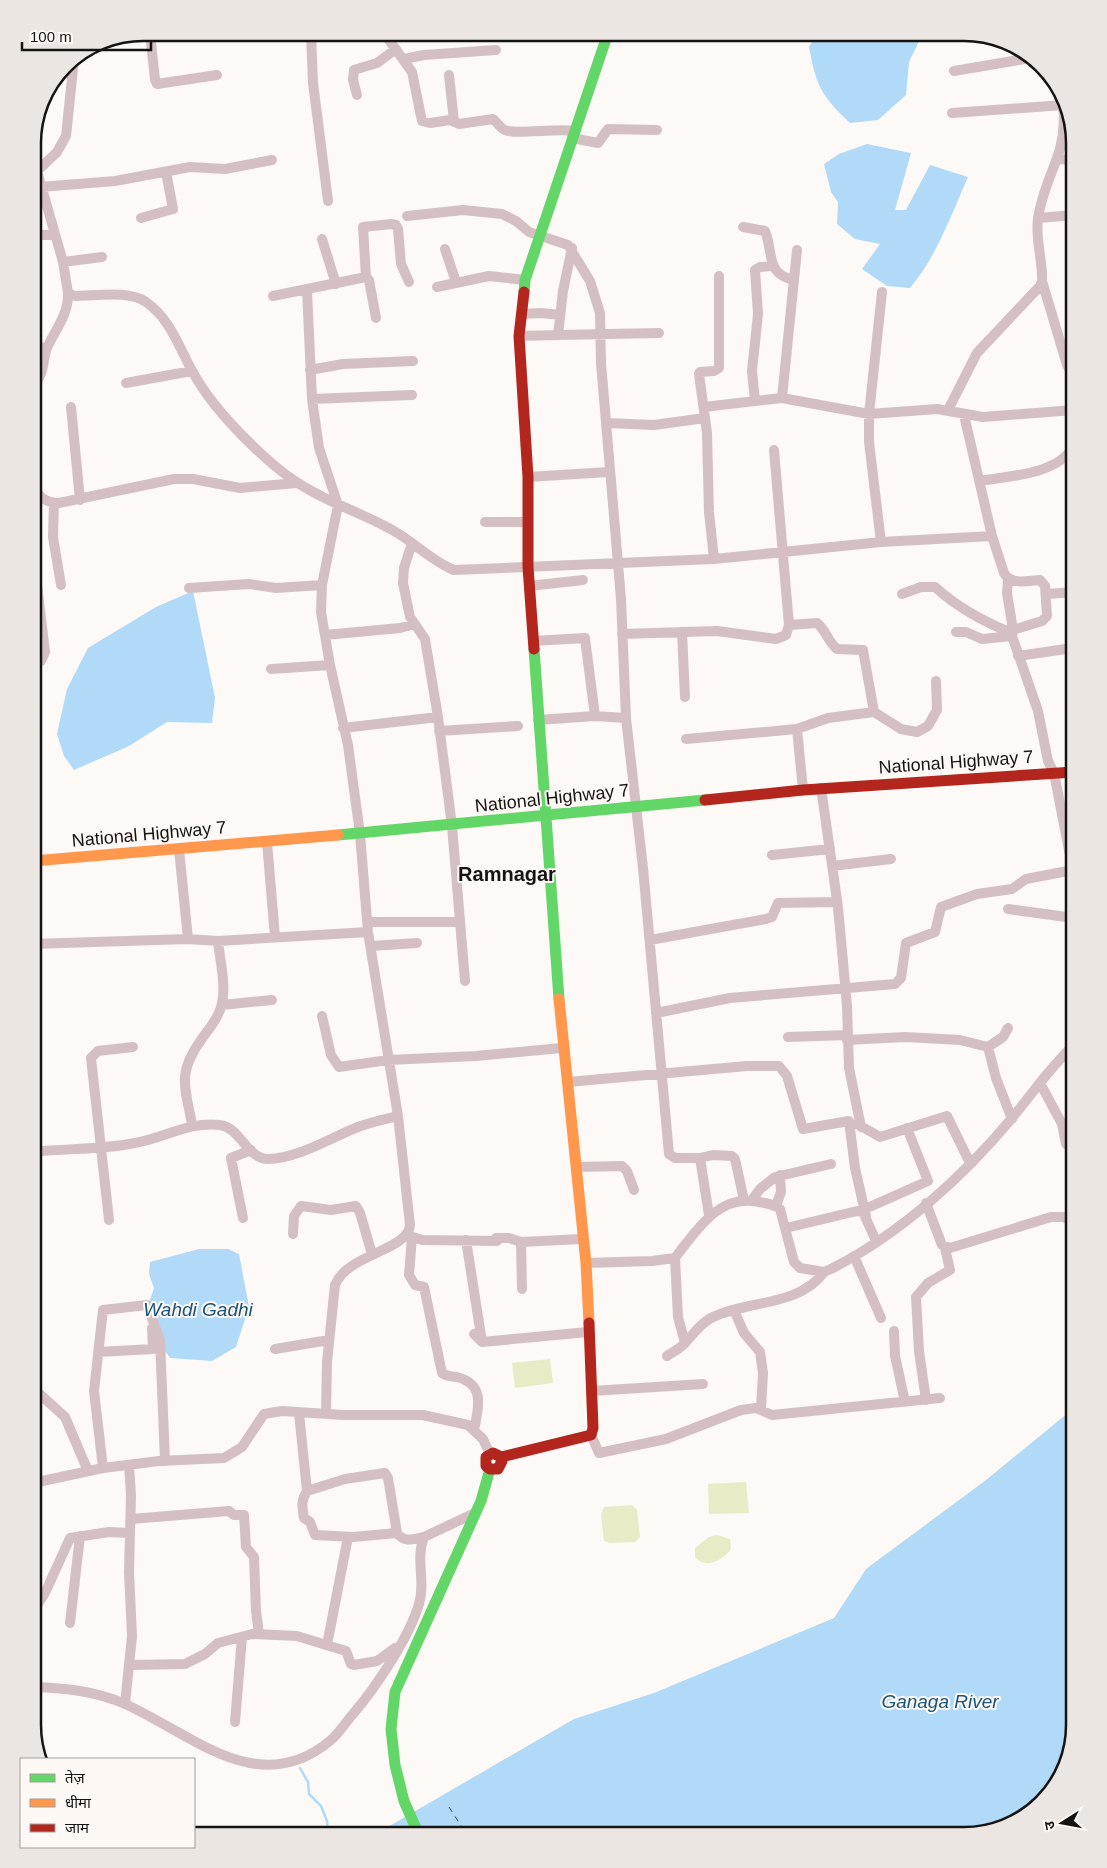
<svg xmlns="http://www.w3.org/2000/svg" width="1107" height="1868" font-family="Arial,'Noto Sans Devanagari',sans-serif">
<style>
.green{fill:#e9ebc7}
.water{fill:#b0daf7}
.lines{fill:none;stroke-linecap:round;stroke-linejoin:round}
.stream{stroke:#b0daf7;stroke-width:2.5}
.ferry{stroke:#185478;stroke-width:1;stroke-dasharray:6 5;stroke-linecap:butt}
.street{stroke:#d4c0c3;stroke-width:10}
.fast{stroke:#63d668;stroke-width:11}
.slow{stroke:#ff974d;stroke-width:11}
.jam{stroke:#b3261e;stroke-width:11}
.labels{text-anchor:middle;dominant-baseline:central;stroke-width:4;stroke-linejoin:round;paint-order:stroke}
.street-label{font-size:18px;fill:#161413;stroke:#fef8f4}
.water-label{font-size:19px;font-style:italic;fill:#185478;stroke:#fef8f4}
.quarter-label{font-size:20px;font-weight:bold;fill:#161413;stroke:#fef8f4}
.rim{fill:none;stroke:#161413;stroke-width:2.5}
</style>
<rect width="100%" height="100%" fill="#fcf9f6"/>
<path class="green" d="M 550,1359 L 553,1383 L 515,1388 L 512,1363 Z
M 746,1482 L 749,1513 L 709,1514 L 708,1484 Z
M 632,1505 L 637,1510 L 640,1537 L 635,1542 L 610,1543 L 604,1541 L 601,1514 L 604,1507 Z
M 717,1535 L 730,1539 L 731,1549 C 723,1560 706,1570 695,1557 L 695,1548 L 709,1537 Z"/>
<path class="water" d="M 817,33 L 923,33 L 909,62 L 906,95 L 878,120 L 850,123 C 821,96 816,85 809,47 Z
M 867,144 L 911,153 L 895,210 L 906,210 L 930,165 L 968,177 C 951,215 937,256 910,288 L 887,286 L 862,269 L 880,244 L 855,239 L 837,224 L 838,202 L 831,192 L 824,164 L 839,154 Z
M 193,591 L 215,698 L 212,723 L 167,722 L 129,746 L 74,770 L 64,756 L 57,734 L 67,689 L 88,648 L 156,607 Z
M 199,1249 L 228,1249 L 239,1254 L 249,1307 L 236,1347 L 212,1361 L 170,1358 L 154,1335 L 148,1306 L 154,1288 L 149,1274 L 150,1262 Z
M 1074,1408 L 1074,1725 L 1056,1786 L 1012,1824 L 963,1835 L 374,1835 L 574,1719 L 654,1693 L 834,1618 L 866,1569 L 986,1480 Z"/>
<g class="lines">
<path class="stream" d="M 300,1768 L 308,1782 L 309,1794 L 321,1806 L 327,1821 L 328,1835"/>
<path class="ferry" d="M 449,1807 L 467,1835"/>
<path class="street" d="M 150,33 L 155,80 L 157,84 L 217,75
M 311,33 L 313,83 L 328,201
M 384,33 L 412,72 L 422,121 L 430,123 L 450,120 L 459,124 L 493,119 C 497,122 500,128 505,130 C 517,135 556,128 574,131
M 404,59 L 424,55 L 496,50
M 954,71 L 1031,58
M 449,75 L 454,121
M 357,95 L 353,80 L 354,70 L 377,63 L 396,49
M 952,113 L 1064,105
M 572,138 L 598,143 L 608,129 L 657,130
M 1057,159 L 1074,160
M 33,170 L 37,171 L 57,152 L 66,136 L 74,59
M 37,171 L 63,262 L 68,293 L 75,296 C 96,296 129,290 146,302 C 169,318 178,344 190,367 C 197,380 206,394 215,405 C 235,430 272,467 298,483 C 328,503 363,513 394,531 C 415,543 432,561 454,570 L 714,559 L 881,542 L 992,536
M 40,187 L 115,181 L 190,167 L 225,169 L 272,160
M 407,216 L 463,210 L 502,214 L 516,221 L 529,232 L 568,245 L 590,281 L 600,313 L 601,363 L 621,599 L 626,718 L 643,868 L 669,1154 L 675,1158 L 700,1158 L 709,1215
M 141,218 L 173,209 L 166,172
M 1038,218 L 1074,215
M 743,227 L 765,231 C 774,253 765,274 794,280
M 33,235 L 54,235
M 322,239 L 336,284
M 445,249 L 456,282
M 63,262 L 102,257
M 366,277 L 363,227 L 391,224 L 396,225 L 398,229 L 401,264 L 409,282
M 1042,281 L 1067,365 L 1074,378
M 437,287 L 489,276 L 525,280
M 307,290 L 312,399 L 319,448 L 338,505 L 322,585 L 321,612 L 330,665 L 348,745 L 360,834 L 368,932 L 398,1116 L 410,1225 C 408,1251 347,1254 335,1285 L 327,1362 L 326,1414
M 273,296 L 366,277 L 369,280 L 376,318
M 521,314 L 541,313 L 560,315
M 558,335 L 659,333
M 519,336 L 558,335 L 563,291 L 572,248
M 33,347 L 47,348
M 310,370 L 343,364 L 413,361
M 126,383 L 192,371
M 33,384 C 45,376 42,361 47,348 C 55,330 69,314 68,293
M 782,398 L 797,250
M 312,399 L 412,395
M 755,401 L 752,371 L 758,314 L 755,270 L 760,267 L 774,266
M 71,407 L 80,500
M 704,407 L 782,398 L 869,414 L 937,409 L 983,417 L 1074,410
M 948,410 L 977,353 L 1040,286 L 1042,281 C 1043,260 1035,240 1038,219 C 1041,194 1053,172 1060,149 C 1065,130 1064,113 1063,94
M 964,415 L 992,536 L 1004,573 C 1010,585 1028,581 1040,580 L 1045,586 L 1047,616 L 1042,621 L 1013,630 L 1012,636 L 1038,711 L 1048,761 L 1054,773 L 1074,876
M 606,423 L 654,425 L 705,418
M 528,477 L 609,472
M 979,481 C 1009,476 1057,475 1074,446
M 33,484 C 37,496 46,503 59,503 L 174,479 L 193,479 L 240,488 L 297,483
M 54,503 L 53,537 L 61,585
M 485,522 L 528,522
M 881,542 L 869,442 L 869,414 L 882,292
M 412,543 L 404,568 L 403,583 L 410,617 L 425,639 L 438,717 L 452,826 L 465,981
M 714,559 L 709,512 L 707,433 L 699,374 L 700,372 L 714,371 L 719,368 L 719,276
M 1008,579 L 1007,593 L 1013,630
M 529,586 L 583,580
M 189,588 L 249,584 L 276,588 L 322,585
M 902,594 L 921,587 L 935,587 C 957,607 984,622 1012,633
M 1047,594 L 1074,592
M 789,625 L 817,623 C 826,630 828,642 837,649 L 863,650 L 874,712
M 682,632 L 685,697
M 956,632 L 966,632 L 982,639 L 1012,636
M 622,634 L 717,631 L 776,639 L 786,635 L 789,625 L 774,450
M 325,635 L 400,628 L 415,624
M 533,641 L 585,638 L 595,716
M 1018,656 L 1066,649
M 33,665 L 41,661 L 45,652 L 33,552
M 271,669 L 330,665
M 538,720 L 595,716 L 626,718
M 343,728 L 438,717
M 797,729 L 803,790
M 439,731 L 518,726
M 686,739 L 797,729 L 828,718 L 874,712 L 901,729 L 917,732 L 928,726 L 937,710 L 936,681
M 821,788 L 838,907 L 847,1006 L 849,1068 L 861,1127
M 267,842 L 275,937
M 179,849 L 188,939
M 772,855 L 830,849
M 832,866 L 891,859
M 1008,909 L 1074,918
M 368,922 L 460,922
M 650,940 L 766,919 L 772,917 L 778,903 L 837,902
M 33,944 L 188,939 L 218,941 L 368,932
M 371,946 L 417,943
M 222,1005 L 272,1000
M 656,1013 L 730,998 L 895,984 L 901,978 L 906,943 L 935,932 L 941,907 L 977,894 L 1012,889 L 1026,879 L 1073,870
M 322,1016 L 331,1055 L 339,1067 L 388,1060 L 476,1056 L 562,1048
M 1008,1028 L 1003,1037 L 988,1047 L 996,1078 L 1012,1119
M 788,1037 L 848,1035
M 847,1040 L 905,1037 L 960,1040 L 988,1047
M 33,1081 L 37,1108 L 36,1152
M 568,1082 L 747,1066 L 779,1066 L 787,1076 L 803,1129 L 849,1121 L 855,1168 L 866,1216
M 1040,1083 L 1062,1124 L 1066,1144
M 192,1124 C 185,1087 177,1073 201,1040 C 208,1030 218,1019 221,1007 C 227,988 220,961 218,941
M 857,1124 L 880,1137 L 947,1116 L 970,1163
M 33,1152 C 67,1148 101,1150 135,1143 C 165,1138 189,1121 220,1125 C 240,1127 247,1159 268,1159 C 299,1158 330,1138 358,1127 C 371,1122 385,1119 398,1116
M 700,1158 L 713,1155 L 732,1156 L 735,1159 L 744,1200
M 576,1167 L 622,1166 L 627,1171 L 634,1190
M 752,1200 L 760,1189 L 775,1177 L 831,1164
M 926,1203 L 942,1245 L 950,1248 L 1051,1217 L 1064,1217 L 1074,1224
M 776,1206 L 781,1192 L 780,1175
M 865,1209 L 928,1181 L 907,1128
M 243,1218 L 231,1158 L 251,1150
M 109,1220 L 91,1058 L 98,1051 L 133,1047
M 786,1228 L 857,1211 L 863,1212 L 876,1241
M 293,1234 L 294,1216 L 301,1206 L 331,1210 L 356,1206 L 360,1213 L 372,1254
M 407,1235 L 422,1240 L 497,1241 L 496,1238 L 509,1238 L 521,1242 L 582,1239
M 412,1237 L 409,1275 L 415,1285 L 424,1287 L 442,1373 C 447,1377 451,1376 457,1377 C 485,1384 479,1407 474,1430
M 466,1240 L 482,1342
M 521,1242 L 522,1289
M 854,1256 L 881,1318
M 675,1258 L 678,1317 L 685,1343
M 586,1263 L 652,1261 L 675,1258 C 696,1231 719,1193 758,1202 C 766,1203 774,1204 780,1209 L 794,1262 L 800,1268 L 824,1272 L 831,1269 C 900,1234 963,1177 1012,1118 C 1033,1093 1050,1067 1074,1045
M 734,1310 L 744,1333 L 760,1352 L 763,1373 L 761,1409
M 894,1331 L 895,1356 L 905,1402
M 474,1334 L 482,1342 L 588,1332
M 275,1349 L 329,1340
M 98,1352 L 153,1349 L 152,1328
M 667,1356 C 673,1352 681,1348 686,1342 C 694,1333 700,1324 711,1318 C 746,1300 799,1307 824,1272
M 33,1388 L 65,1417 L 88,1471
M 592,1391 L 703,1384
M 926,1400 L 919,1351 L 916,1297 L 928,1283 L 950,1270 L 945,1248
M 299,1413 L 307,1491
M 591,1435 L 599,1453 L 666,1439 L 741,1410 L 756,1408 L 772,1415 L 940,1398
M 103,1468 L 94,1391 L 103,1310 L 147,1305 L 160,1340 L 165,1461
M 33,1483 L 103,1468 L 159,1461 L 224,1458 L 242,1447 L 264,1414 L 282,1411 L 343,1415 L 423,1415 L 468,1425 L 483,1439 L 490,1454
M 131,1519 L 229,1511 L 234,1515 L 244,1515 L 246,1547 L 254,1557 L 256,1611 L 259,1634
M 397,1533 L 353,1537 L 315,1535 L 310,1522 L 304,1518 C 302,1507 301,1500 307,1491 L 345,1479 L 385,1473 L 388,1478 L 397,1533 C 404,1543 414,1539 424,1537
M 33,1611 L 45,1593 L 70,1538 L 109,1532 L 129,1533
M 70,1623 L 80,1536
M 327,1645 L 348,1537
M 131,1665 L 185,1664 L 205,1654 L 218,1643 L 252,1634 L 297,1636 L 346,1651 L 351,1664 L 354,1665 L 377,1661 L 395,1648
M 33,1687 C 64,1688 96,1691 125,1704 C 192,1734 259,1801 331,1740 C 339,1733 346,1722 353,1714 C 376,1687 409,1638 419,1604 C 426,1582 415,1559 424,1537 L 475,1513
M 125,1704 L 132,1636 L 129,1572 L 131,1495 L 129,1465
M 235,1722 L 242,1637"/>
<path class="fast" d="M 524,292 L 525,280 L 608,33
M 534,649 L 559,999
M 338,835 L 705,800
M 419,1835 L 404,1801 L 395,1765 L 391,1729 L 395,1692 L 481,1501 L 490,1469"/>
<path class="slow" d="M 33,861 L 338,835
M 559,999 L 586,1263 L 589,1323"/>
<path class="jam" d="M 524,292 L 519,336 L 528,477 L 528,567 L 534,649
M 705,800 L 803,790 L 1074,772
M 501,1457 L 502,1461 L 498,1469 L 490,1469 L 486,1466 L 486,1457 L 493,1453 L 501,1457 L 591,1435 L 593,1428 L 589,1323"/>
</g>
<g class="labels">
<g class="street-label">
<text transform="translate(956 762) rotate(-4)">National Highway 7</text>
<text transform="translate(552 798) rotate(-6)">National Highway 7</text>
<text transform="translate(149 834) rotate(-5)">National Highway 7</text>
</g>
<g class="water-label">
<text x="198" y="1309">Wahdi Gadhi</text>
<text x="940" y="1701">Ganaga River</text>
</g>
<g class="quarter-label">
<text x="507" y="874">Ramnagar</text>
</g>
</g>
<path d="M0 0H1107V1868H0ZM143 41H964A102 102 0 0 1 1066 143V1725A102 102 0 0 1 964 1827H143A102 102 0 0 1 41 1725V143A102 102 0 0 1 143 41Z" fill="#ebe6e2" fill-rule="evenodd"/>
<path class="rim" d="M143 41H964A102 102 0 0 1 1066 143V1725A102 102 0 0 1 964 1827H143A102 102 0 0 1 41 1725V143A102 102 0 0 1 143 41Z"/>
<rect x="20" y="1758" width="175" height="90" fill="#fef8f4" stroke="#a19d9a"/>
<rect x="30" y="1774" width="25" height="8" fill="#63d668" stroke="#a19d9a"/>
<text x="65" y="1783" font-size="15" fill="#161413">तेज़</text>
<rect x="30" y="1799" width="25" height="8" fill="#ff974d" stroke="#a19d9a"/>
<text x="65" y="1808" font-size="15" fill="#161413">धीमा</text>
<rect x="30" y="1824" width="25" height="8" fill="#b3261e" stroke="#a19d9a"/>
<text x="65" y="1833" font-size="15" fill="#161413">जाम</text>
<g transform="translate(1062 1823) rotate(259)" stroke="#fef8f4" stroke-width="4" paint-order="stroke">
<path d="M0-4L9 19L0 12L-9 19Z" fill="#161413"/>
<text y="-8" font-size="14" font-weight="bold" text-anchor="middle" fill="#161413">उ</text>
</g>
<path d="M22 42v8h129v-8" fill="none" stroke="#161413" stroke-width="2.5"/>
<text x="30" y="42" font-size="15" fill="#161413" stroke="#fef8f4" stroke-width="4" paint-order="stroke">100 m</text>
</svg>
